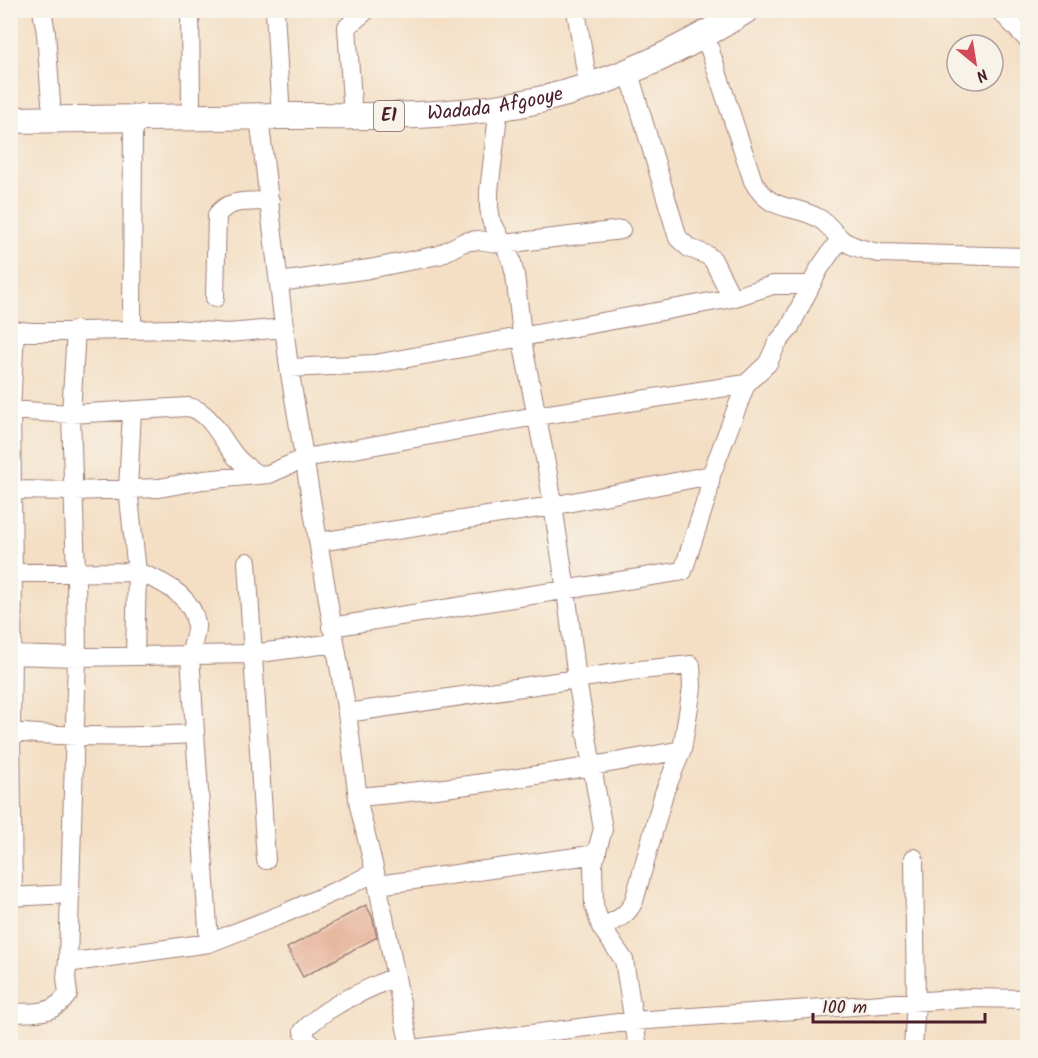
<svg xmlns="http://www.w3.org/2000/svg" width="1038" height="1058" font-family="Kalam,sans-serif">
<style>
.building{fill:#e6b39b}
.lines{fill:none;stroke-linecap:round;stroke-linejoin:round}
.minor-casing{stroke:#9f7f78;stroke-width:20}
.highway-casing{stroke:#9f7f78;stroke-width:28}
.minor{stroke:#fff;stroke-width:18}
.highway{stroke:#fff;stroke-width:26}
.labels{text-anchor:middle;dominant-baseline:central;stroke-width:4.5;stroke-linejoin:round;paint-order:stroke}
.shield{fill:#f7f3e8;stroke:#7e5f64;stroke-width:1.5}
.shield-label{font-size:18px;font-weight:bold;fill:#4a1f2b}
.street-label{font-size:20px;fill:#4a1f2b;stroke:#f7f3e8}
</style>
<rect width="100%" height="100%" fill="#f7f3e8"/>
<filter id="ink" filterUnits="userSpaceOnUse"><feTurbulence type="fractalNoise" baseFrequency=".0167" numOctaves="2"/><feDisplacementMap in="SourceGraphic" scale="12" xChannelSelector="R" yChannelSelector="G"/><feConvolveMatrix kernelMatrix="1 2 1 2 8 2 1 2 1" color-interpolation-filters="sRGB"/></filter>
<filter id="wash" filterUnits="userSpaceOnUse"><feTurbulence type="fractalNoise" baseFrequency=".008" numOctaves="4" result="noise"/><feDisplacementMap in="SourceGraphic" scale="24" xChannelSelector="R" yChannelSelector="G"/><feGaussianBlur stdDeviation="1.35" result="paint"/><feColorMatrix in="noise" values="0 0 0 0 0 0 0 0 0 0 0 0 0 0 0 0 0 1.4 0 .05"/><feComposite in="paint" operator="in"/></filter>
<g filter="url(#wash)">
<rect width="100%" height="100%" fill="#f4dfc5"/>
<g id="blocks">
<path class="building" d="M 366,905 L 372,916 L 377,937 L 303,977 L 287,948 Z"/>
</g>
</g>
<g filter="url(#ink)">
<use href="#blocks" fill-opacity="0" stroke="#9f7f78" stroke-width="1.5"/>
<g class="lines">
<defs>
<path id="minor" d="M 42,10 L 46,33 L 51,103
M 190,10 L 191,102
M 275,10 L 280,101
M 576,10 L 586,72
M 999,10 L 1028,40
M 705,35 L 753,181 C 771,214 793,203 820,219 C 828,224 833,232 840,238 C 849,247 867,250 879,253 L 1028,257
M 629,73 L 678,238 L 689,248 L 707,255 L 713,260 L 732,298
M 352,101 L 347,27 L 367,10
M 499,107 L 489,191 L 489,207 L 491,220 L 511,259 L 515,275 L 524,351 L 548,474 L 566,590 L 577,680 L 603,829 L 593,865 L 594,905 L 601,927 L 624,960 L 638,1048
M 259,117 L 289,368 L 347,713 L 359,806 L 375,872 L 410,1048
M 280,282 L 369,269 L 439,255 L 464,242 L 478,240 L 503,244 L 621,230
M 215,298 L 217,215 C 229,198 251,202 270,201
M 10,330 L 32,332 L 173,329 L 228,333 L 285,328
M 132,330 L 133,118
M 289,368 L 375,364 L 732,298 L 773,285 L 810,285
M 10,410 L 71,414 L 188,407 C 210,410 222,441 236,457 C 243,464 250,470 258,475
M 132,411 L 128,489 L 137,572 L 135,656
M 10,490 L 74,491 L 159,488 L 203,480 L 269,474 L 305,458 L 536,416 L 746,384
M 319,542 L 552,506 L 711,475
M 247,562 L 266,860
M 10,573 L 137,572 C 160,580 192,595 196,623 C 197,633 192,646 190,656 L 209,943
M 331,627 L 683,571 L 708,494 L 711,475 L 746,384 L 768,363 L 777,343 L 789,329 L 819,269 L 840,239
M 10,655 L 77,657 L 252,654 L 335,643
M 347,713 L 630,671 L 691,665 L 692,688 L 682,750 L 664,793 L 634,901 C 627,916 616,921 601,927
M 10,732 C 72,737 132,738 194,734
M 358,797 C 467,788 574,770 682,750
M 378,885 L 597,854
M 10,897 L 70,894
M 13,897 L 11,732 L 13,573 L 11,410 L 15,330
M 68,960 L 74,962 L 209,943 L 283,914 L 352,884 L 375,872
M 10,1013 C 35,1012 53,1016 68,994 L 66,977 L 68,960 L 77,657 L 76,574 L 71,414 L 76,330
M 318,1048 L 308,1042 L 303,1031 C 328,1004 363,992 396,976
M 420,1048 L 634,1021 L 969,998 L 1028,999
M 913,1048 L 916,1002 L 914,858"/>
<g id="highway">
<path id="s1" d="M 10,120 C 101,119 192,117 282,116 C 368,116 455,119 539,100 C 615,83 680,51 746,10"/>
</g>
</defs>
<use href="#minor" class="minor-casing"/>
<use href="#highway" class="highway-casing"/>
<use href="#minor" class="minor"/>
<use href="#highway" class="highway"/>
</g>
</g>
<g class="labels">
<rect class="shield" x="374" y="101" width="30" height="30" rx="4.5"/>
<g class="shield-label">
<text x="389" y="116">E1</text>
</g>
<g class="street-label">
<text stroke="none"><textPath href="#s1" startOffset="486">Wadada Afgooye</textPath></text>
</g>
</g>
<rect width="1038" height="1058" fill="none" stroke="#f7f3e8" stroke-width="36"/>
<g transform="translate(975 63) rotate(150)"><circle r="28" fill="#f7f3e8" stroke="#b29e9c" stroke-width="1.5"/>
<path d="M0-4.5L10 22L0 15L-10 22Z" fill="#d1495b"/>
<text y="-9" font-size="16" font-weight="bold" text-anchor="middle" fill="#4a1f2b">N</text>
</g>
<path d="M813 1013v9h172v-9" fill="none" stroke="#4a1f2b" stroke-width="3"/>
<text x="822" y="1013" font-size="18" fill="#4a1f2b" stroke="#f7f3e8" stroke-width="4.5" paint-order="stroke">100 m</text>
</svg>
